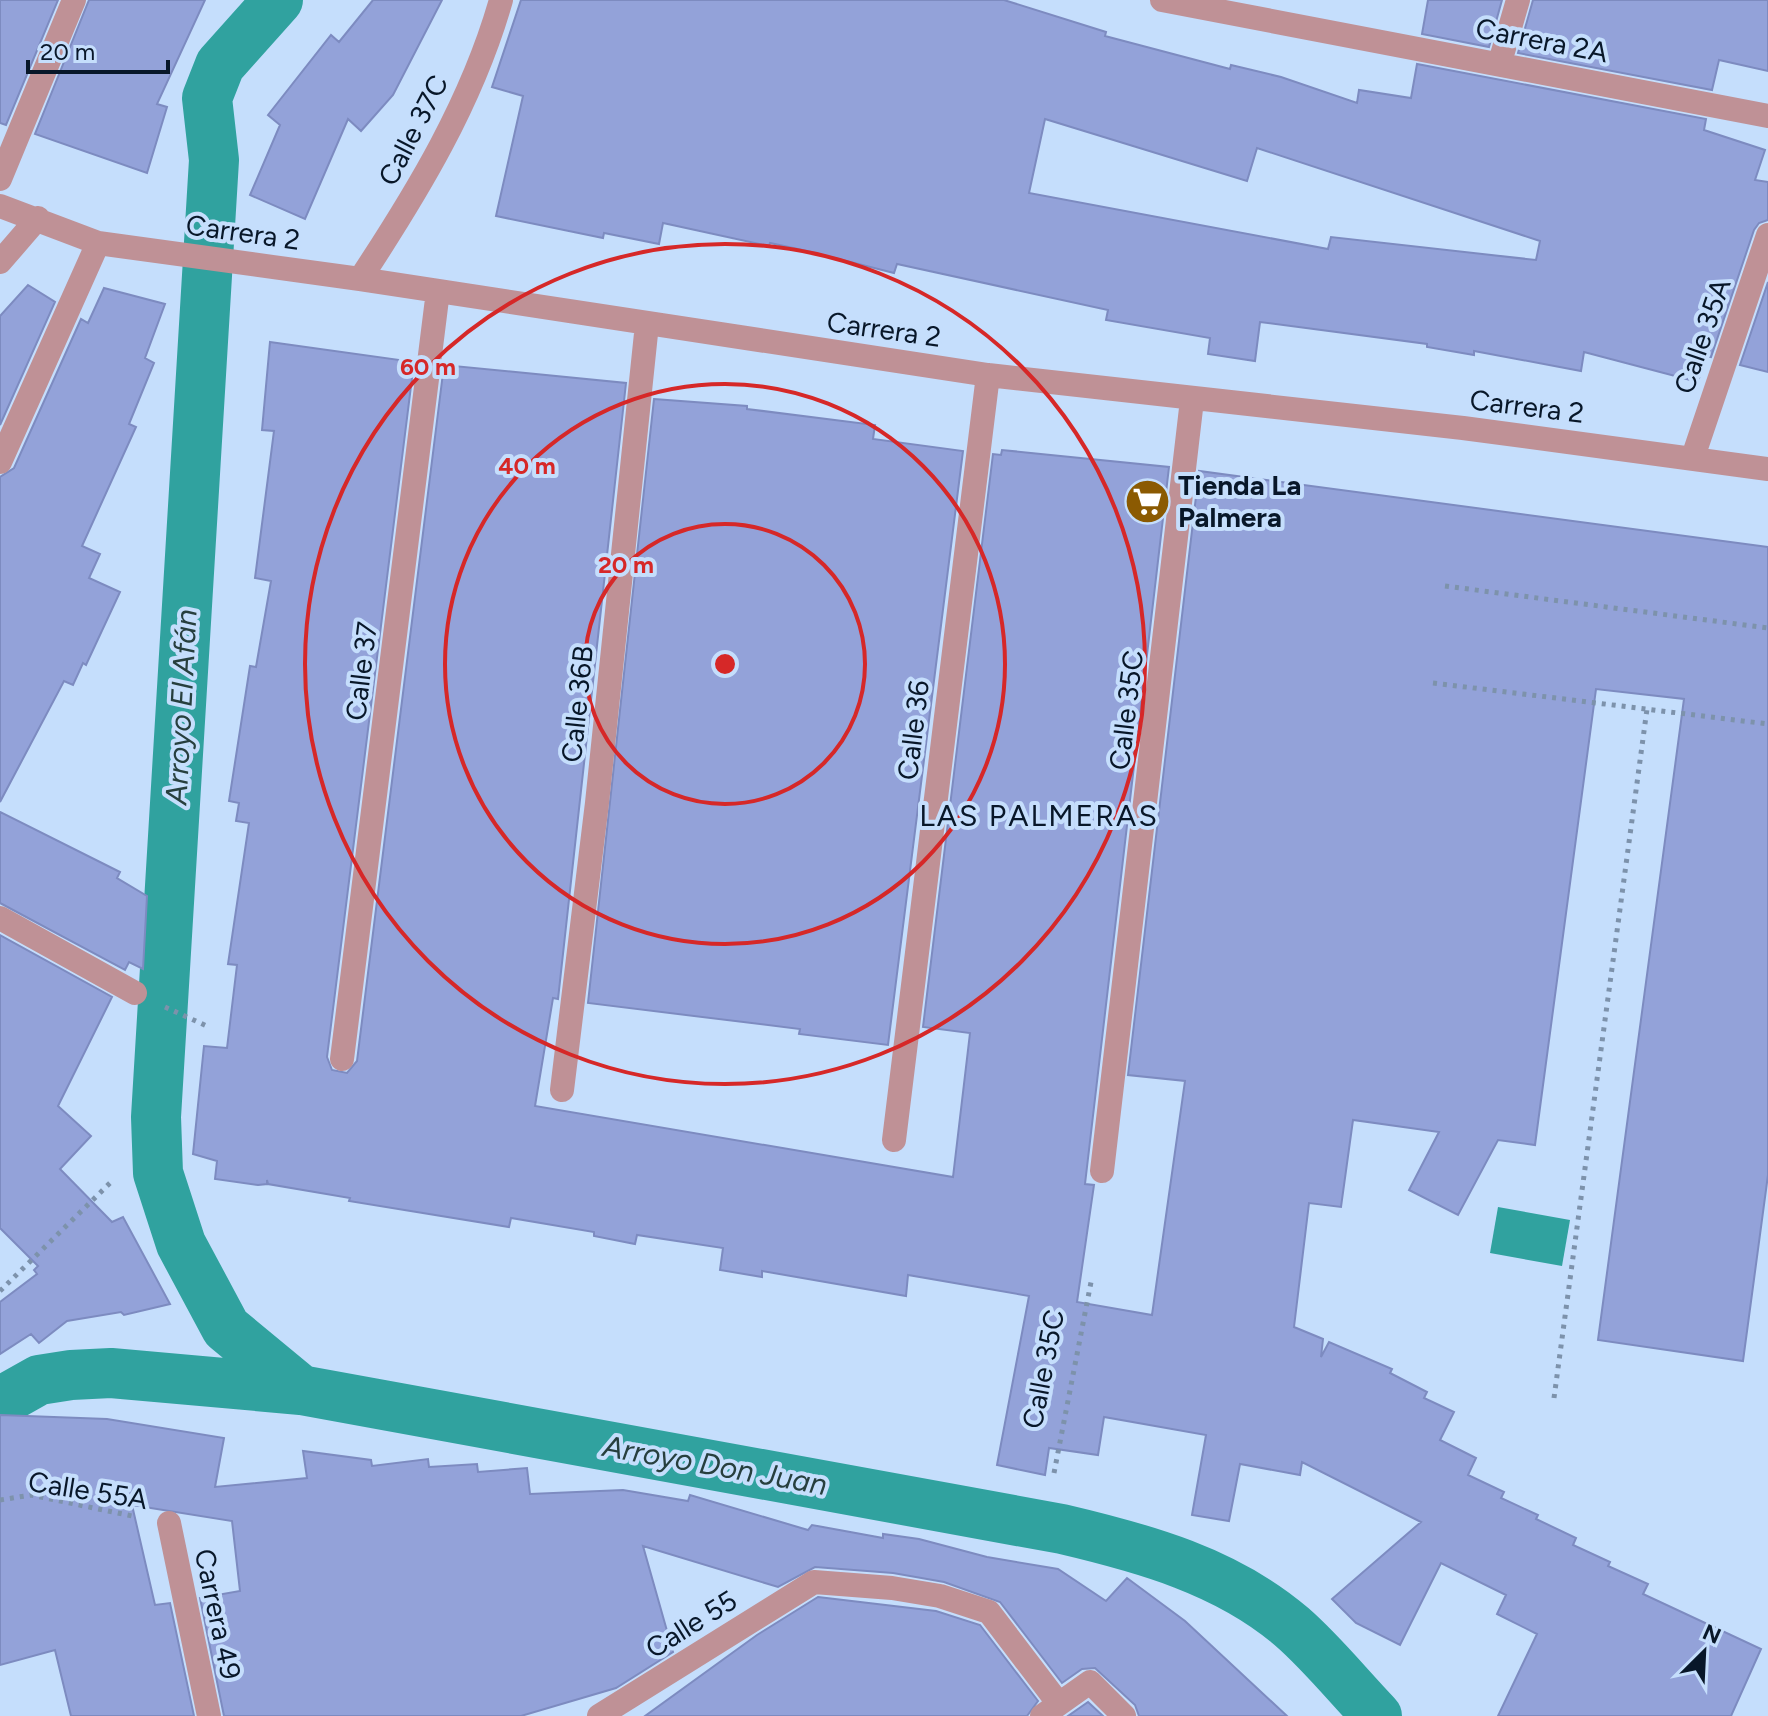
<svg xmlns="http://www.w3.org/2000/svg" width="1768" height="1716" font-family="Figtree,sans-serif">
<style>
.water{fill:#30a29f}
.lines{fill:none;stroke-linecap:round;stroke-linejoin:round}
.canal{stroke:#30a29f;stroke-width:50}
.building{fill:#93a2d9;stroke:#7d8bc0;stroke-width:2;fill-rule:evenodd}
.path{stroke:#7d92ab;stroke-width:5;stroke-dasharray:4 6;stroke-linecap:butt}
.minor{stroke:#bf9196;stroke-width:24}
.ring{fill:none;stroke:#d62828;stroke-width:4}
.labels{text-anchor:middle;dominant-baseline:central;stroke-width:8;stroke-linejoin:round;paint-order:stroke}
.street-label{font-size:28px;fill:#081729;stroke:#c5defc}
.poi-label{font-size:28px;font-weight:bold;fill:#081729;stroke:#c5defc;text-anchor:start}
.water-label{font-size:30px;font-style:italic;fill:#273f3e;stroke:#c5defc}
.neighbourhood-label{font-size:30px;letter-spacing:2px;fill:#081729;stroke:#c5defc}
.centre{fill:#d62828;stroke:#c5defc;stroke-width:4}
.ring-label{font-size:24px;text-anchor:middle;font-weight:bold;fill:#d62828;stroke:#c5defc;stroke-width:8;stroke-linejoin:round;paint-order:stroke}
</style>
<rect width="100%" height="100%" fill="#c5defc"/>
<path class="water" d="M 1498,1207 L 1570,1220 L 1562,1266 L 1490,1253 Z"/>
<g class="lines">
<path class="canal" d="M 278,0 L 220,65 L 207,98 L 214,160 L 156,1117 L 158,1173 L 181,1244 L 226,1328 L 301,1390
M 0,1402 L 39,1380 L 71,1375 L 111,1373 L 301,1390 L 1062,1529 C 1143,1548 1227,1571 1292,1627 C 1322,1653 1349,1687 1377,1716"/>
</g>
<path class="building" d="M 0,0 L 58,0 L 6,125 L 0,123 Z
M 89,0 L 205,0 L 157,104 L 167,107 L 147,173 L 35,134 Z
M 373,0 L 442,0 L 393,95 L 361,131 L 348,119 L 305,219 L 250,195 L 280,125 L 268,115 L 331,35 L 339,42 Z
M 521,0 L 1004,0 L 1106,32 L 1105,36 L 1230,69 L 1231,65 L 1281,77 L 1357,103 L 1359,90 L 1411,98 L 1417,64 L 1706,119 L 1704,130 L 1765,150 L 1755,180 L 1768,182 L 1768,220 L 1759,223 L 1754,230 L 1711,357 L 1705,356 L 1698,382 L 1584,352 L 1581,371 L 1474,351 L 1474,355 L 1427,347 L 1427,344 L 1260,322 L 1255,361 L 1208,354 L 1210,338 L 1106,320 L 1108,310 L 897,264 L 894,273 L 807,251 L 770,243 L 769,246 L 663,223 L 659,244 L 604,233 L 603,238 L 496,216 L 523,96 L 492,87 ZM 1045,119 L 1247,181 L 1257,148 L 1540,241 L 1536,260 L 1331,237 L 1328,249 L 1029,193 Z
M 1428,0 L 1502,0 L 1489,47 L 1422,34 Z
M 1533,0 L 1768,0 L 1768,71 L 1719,60 L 1712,90 L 1518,53 Z
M 1768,282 L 1768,372 L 1740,365 Z
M 28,285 L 55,302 L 0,425 L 0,316 Z
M 104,288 L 165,304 L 145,358 L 154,363 L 129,424 L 136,427 L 82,546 L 100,554 L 89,578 L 120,592 L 86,665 L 83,663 L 73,685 L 64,681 L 0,802 L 0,477 L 14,468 L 81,319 L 88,323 Z
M 270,342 L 414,362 L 327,1057 L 332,1070 L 347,1073 L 357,1061 L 444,365 L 626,383 L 558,999 L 553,998 L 535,1106 L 953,1177 L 970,1033 L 923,1027 L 993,454 L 1001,455 L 1002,450 L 1169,467 L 1085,1184 L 1094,1185 L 1077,1302 L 1152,1315 L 1185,1081 L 1128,1075 L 1199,471 L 1768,547 L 1768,1175 L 1743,1361 L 1598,1340 L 1684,699 L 1596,689 L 1535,1145 L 1498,1140 L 1458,1215 L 1409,1190 L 1439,1132 L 1353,1120 L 1341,1207 L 1309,1203 L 1294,1327 L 1323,1339 L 1321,1357 L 1329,1342 L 1392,1369 L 1390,1373 L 1427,1392 L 1424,1398 L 1454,1412 L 1440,1440 L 1476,1458 L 1468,1475 L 1504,1492 L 1501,1498 L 1538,1515 L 1536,1519 L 1576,1538 L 1573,1545 L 1610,1562 L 1608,1566 L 1648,1584 L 1643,1594 L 1761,1649 L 1731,1716 L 1498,1716 L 1537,1634 L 1497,1614 L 1506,1595 L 1441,1563 L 1400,1645 L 1356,1623 L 1332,1599 L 1421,1522 L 1302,1462 L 1300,1475 L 1240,1464 L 1229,1521 L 1192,1515 L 1206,1435 L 1104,1417 L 1098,1455 L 1049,1448 L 1045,1475 L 997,1465 L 1029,1296 L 908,1275 L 906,1296 L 762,1271 L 762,1277 L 720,1270 L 723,1248 L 637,1235 L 635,1244 L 594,1236 L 594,1232 L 511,1218 L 509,1227 L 349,1201 L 350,1198 L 268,1184 L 267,1180 L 267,1184 L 258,1185 L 215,1179 L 217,1161 L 193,1154 L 204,1046 L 227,1048 L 237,965 L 228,964 L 249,823 L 236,821 L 239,803 L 229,801 L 250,666 L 256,667 L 271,581 L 255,578 L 274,431 L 262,430 Z
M 654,399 L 747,406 L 747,409 L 875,425 L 873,439 L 963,451 L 888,1045 L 799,1034 L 800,1029 L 588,1003 Z
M 0,812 L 120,872 L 117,878 L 147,896 L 143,969 L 129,962 L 125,970 L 0,903 Z
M 0,935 L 112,997 L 58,1106 L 91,1136 L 60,1169 L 112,1222 L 123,1217 L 170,1304 L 124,1315 L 121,1312 L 67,1321 L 39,1343 L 31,1334 L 0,1354 L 0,1302 L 37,1274 L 34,1270 L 38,1266 L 0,1228 Z
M 0,1415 L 107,1419 L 224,1438 L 215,1487 L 307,1478 L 303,1451 L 371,1460 L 372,1466 L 428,1459 L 429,1467 L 477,1464 L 478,1472 L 527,1468 L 530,1494 L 623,1490 L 688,1501 L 690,1495 L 808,1530 L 812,1525 L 883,1538 L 883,1534 L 919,1539 L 987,1557 L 1058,1569 L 1106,1601 L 1127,1578 L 1185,1621 L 1287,1716 L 1139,1716 L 1135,1705 L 1095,1668 L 1082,1669 L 1062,1683 L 1000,1602 L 944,1582 L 893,1573 L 815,1567 L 778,1587 L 643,1546 L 673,1652 L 616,1688 L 521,1716 L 224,1716 L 200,1598 L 240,1591 L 232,1521 L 132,1505 L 155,1605 L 170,1603 L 194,1716 L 71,1716 L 55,1650 L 0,1665 Z
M 818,1597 L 936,1611 L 980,1625 L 1038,1701 L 1027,1716 L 645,1716 L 757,1635 Z
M 1088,1702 L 1103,1716 L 1068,1716 Z"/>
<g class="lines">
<path class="path" d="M 1445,586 L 1768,628
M 1433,683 L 1768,724
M 165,1007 L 209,1027
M 0,1291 L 111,1182
M 1554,1398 L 1647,709
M 1054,1473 L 1092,1277
M 0,1500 L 31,1495 L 137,1517"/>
<path class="minor" d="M 1162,0 L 1768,116
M 1500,62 L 1518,0
M 0,179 L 74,0
M 0,206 L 98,243 L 360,279 L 988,375 L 1463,428 L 1768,469
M 0,262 L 38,218
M 360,279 C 418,191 472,102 501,0
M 1693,457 L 1768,235
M 0,462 L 98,243
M 0,918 L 135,993
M 342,1059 L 438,291
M 562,1090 L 597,803 L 647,324
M 894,1140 L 988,375
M 1102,1171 L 1192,400
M 169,1523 L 209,1716
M 599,1716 L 814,1582 L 892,1588 L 940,1596 L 989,1612 L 1059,1704
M 1042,1716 L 1090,1682 L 1124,1716"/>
</g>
<g class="ring">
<circle cx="725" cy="664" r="140"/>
<circle cx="725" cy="664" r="280"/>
<circle cx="725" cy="664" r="420"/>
</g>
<defs>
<symbol id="supermarket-disc" viewBox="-11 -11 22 22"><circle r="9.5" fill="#8b5a02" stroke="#c5defc"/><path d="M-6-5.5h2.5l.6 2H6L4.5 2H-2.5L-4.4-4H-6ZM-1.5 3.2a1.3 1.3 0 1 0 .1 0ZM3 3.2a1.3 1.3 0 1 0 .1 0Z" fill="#fff"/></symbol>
</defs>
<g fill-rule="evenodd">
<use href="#supermarket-disc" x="1122" y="476" width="51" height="51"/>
</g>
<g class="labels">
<g class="street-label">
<text transform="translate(1542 40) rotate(11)">Carrera 2A</text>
<text transform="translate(413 130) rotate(-63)">Calle 37C</text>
<text transform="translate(243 232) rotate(8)">Carrera 2</text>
<text transform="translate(884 329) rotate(8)">Carrera 2</text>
<text transform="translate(1702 336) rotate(-71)">Calle 35A</text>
<text transform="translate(1527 406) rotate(7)">Carrera 2</text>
<text transform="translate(361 671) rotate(-83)">Calle 37</text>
<text transform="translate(577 704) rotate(-84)">Calle 36B</text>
<text transform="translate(1126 710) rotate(-83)">Calle 35C</text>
<text transform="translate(913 730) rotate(-83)">Calle 36</text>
<text transform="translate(1043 1369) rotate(-79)">Calle 35C</text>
<text transform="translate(88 1490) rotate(9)">Calle 55A</text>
<text transform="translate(218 1614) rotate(78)">Carrera 49</text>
<text transform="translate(691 1624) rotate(-32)">Calle 55</text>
</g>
<g class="poi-label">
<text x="1178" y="485">Tienda La<tspan x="1178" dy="32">Palmera</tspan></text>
</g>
<g class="water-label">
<text transform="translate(181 707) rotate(-87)">Arroyo El Afán</text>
<text transform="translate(715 1465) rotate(10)">Arroyo Don Juan</text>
</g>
<g class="neighbourhood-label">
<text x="1039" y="815">LAS PALMERAS</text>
</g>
</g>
<circle cx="725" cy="664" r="12" class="centre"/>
<g class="ring-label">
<text x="428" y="375">60 m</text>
<text x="527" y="474">40 m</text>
<text x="626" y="573">20 m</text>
</g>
<g transform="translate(1704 1652) rotate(24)" stroke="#c5defc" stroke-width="6" paint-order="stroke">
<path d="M0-6L14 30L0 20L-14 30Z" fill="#081729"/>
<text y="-12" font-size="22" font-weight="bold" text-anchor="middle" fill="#081729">N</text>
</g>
<path d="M28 60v12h140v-12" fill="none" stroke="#081729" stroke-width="4"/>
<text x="40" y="60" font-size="24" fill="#081729" stroke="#c5defc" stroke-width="6" paint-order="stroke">20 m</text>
</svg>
